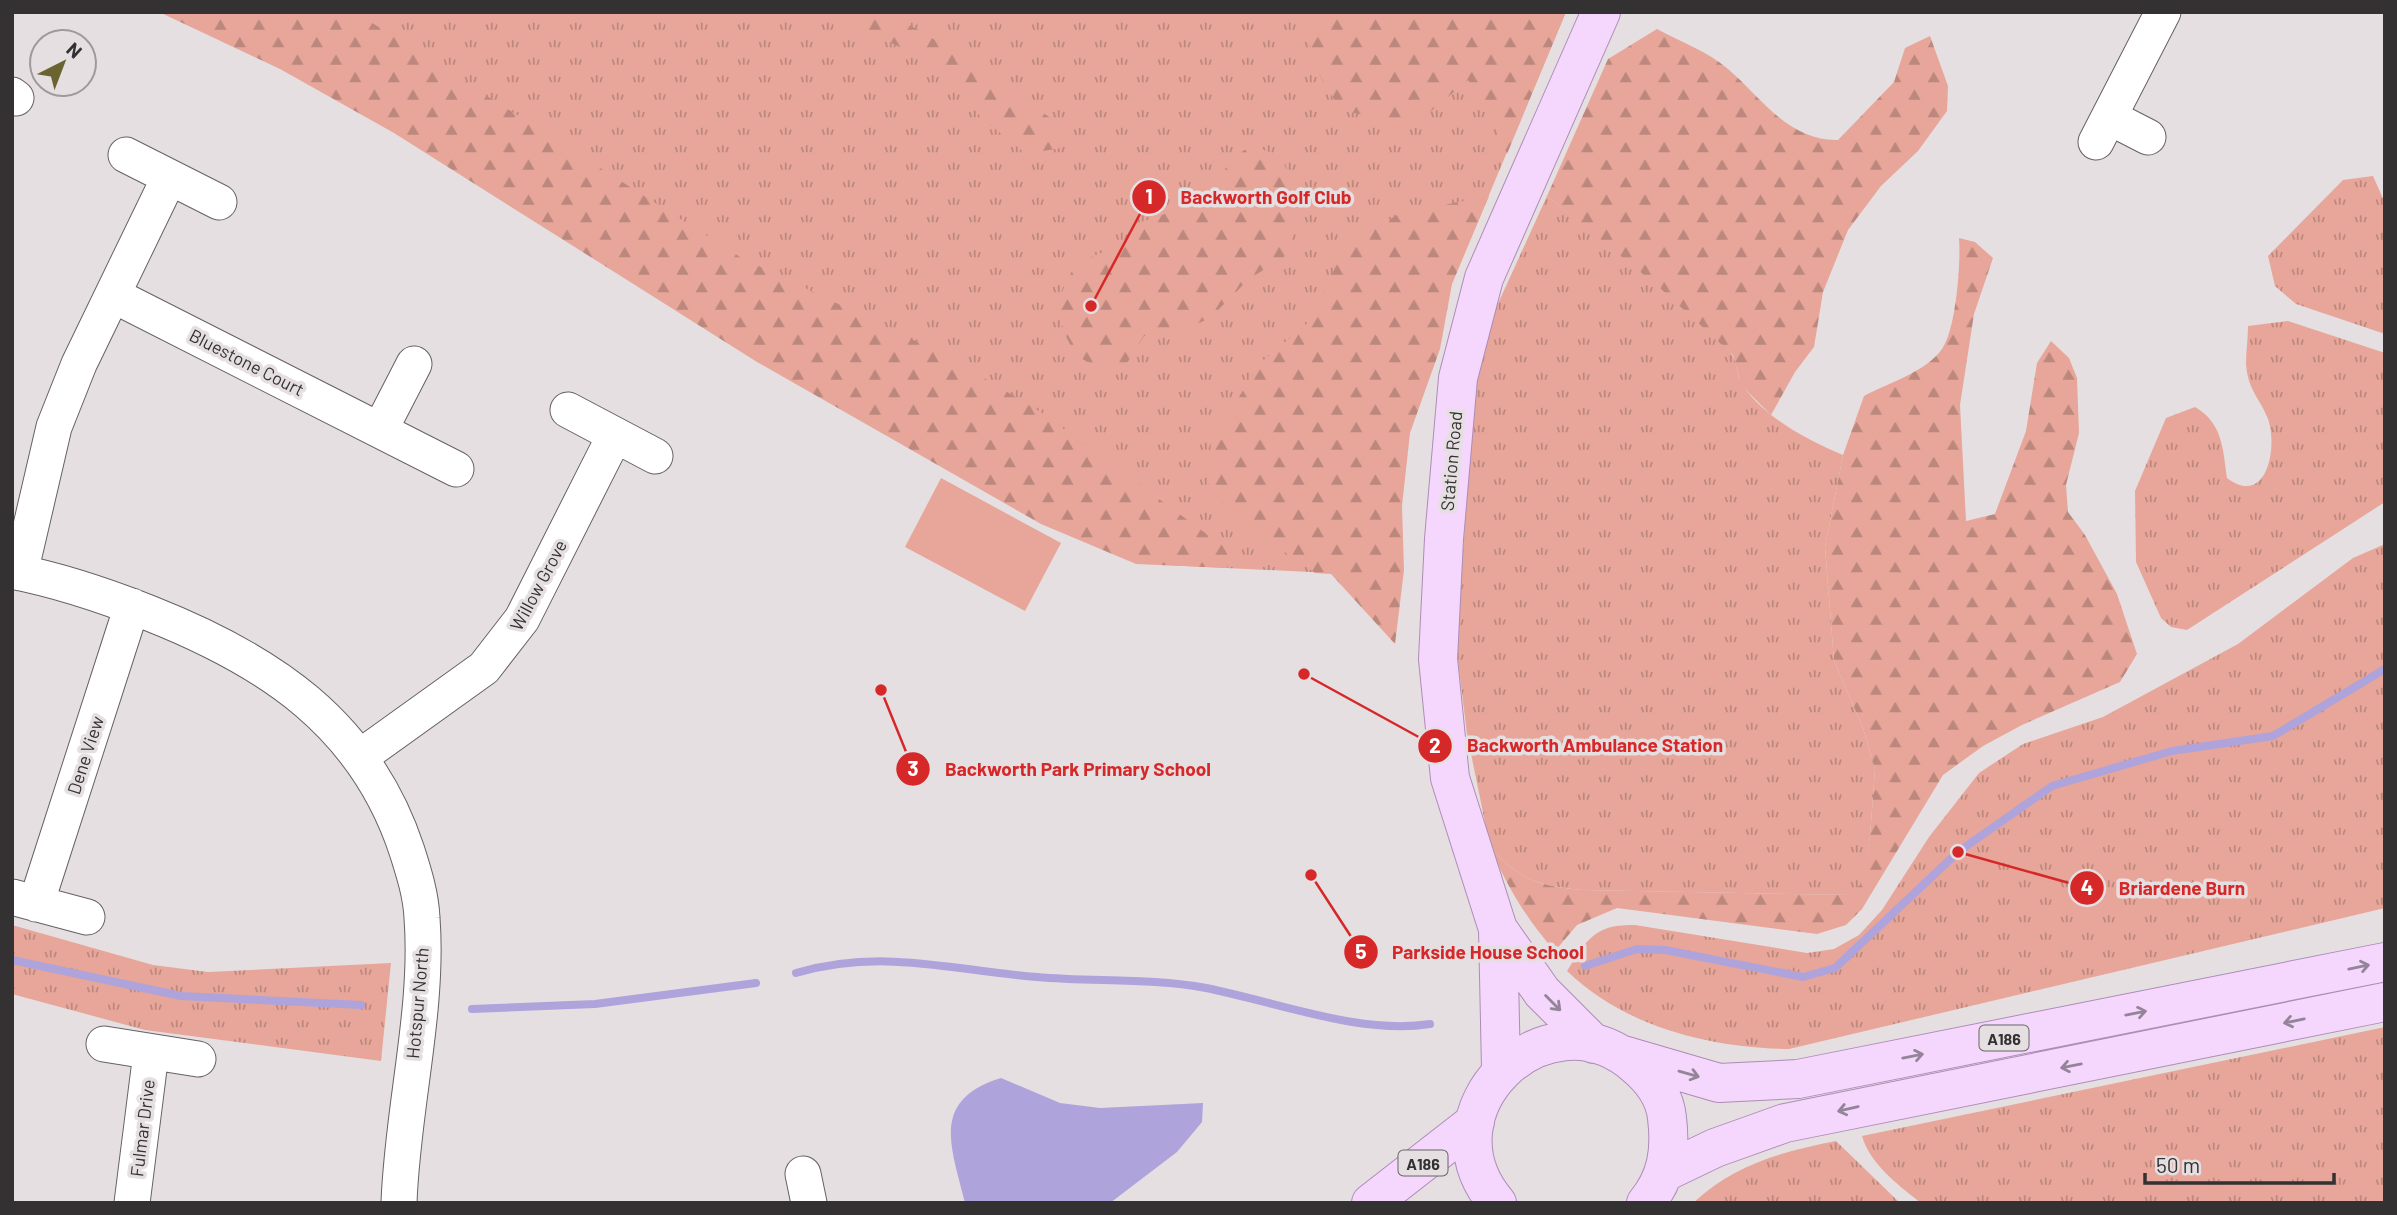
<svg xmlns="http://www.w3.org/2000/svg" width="2397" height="1215" font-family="Barlow,sans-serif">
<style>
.grass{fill:url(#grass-tufts)}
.forest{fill:url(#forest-firs)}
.pitch{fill:#e7a699}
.water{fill:#afa3db}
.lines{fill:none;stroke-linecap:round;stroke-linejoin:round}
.stream{stroke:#afa3db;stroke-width:8}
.minor-casing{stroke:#666164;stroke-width:37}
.major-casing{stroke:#ad8cb6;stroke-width:40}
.minor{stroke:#fff;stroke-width:35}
.major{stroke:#f5d7fe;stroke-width:38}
.oneway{stroke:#948498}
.labels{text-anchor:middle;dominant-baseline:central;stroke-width:7;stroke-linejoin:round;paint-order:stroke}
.shield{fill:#e5dfe2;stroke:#686567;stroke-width:2}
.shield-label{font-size:16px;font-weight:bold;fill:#333132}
.street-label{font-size:18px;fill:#333132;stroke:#e5dfe2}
.leader{fill:none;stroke:#d62828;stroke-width:2.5}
.callout-dot{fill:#d62828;stroke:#e5dfe2;stroke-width:2.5}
.mark-label{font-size:21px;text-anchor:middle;font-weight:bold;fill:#fff}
.callout-label{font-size:19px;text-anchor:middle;font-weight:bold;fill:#d62828;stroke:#e5dfe2;stroke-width:7;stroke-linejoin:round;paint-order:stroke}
</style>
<defs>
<pattern id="grass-tufts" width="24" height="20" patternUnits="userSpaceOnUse" patternTransform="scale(1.75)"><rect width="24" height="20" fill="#e7a699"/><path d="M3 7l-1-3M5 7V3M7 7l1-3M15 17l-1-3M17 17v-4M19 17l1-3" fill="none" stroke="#bc887d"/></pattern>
<pattern id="forest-firs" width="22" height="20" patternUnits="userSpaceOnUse" patternTransform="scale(1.75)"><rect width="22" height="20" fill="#e7a699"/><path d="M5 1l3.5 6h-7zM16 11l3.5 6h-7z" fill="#bc887d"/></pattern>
</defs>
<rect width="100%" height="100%" fill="#e5dfe2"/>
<path class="grass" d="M 264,12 L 1566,12 L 1330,573 L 1165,565 Z
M 2373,176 L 2385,203 L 2385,334 L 2296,304 L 2275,286 L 2268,256 L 2343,180 Z
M 1547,196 C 1609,246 1675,294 1730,352 C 1738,361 1736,377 1743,386 C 1767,419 1807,440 1843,455 L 1825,547 L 1834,661 L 1863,728 L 1875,769 L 1870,837 L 1862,884 L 1850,895 L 1582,890 C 1538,886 1520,880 1490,847 L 1467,734 L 1456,645 L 1469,470 L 1479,358 L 1496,308 Z
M 2288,321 L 2385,353 L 2385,502 L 2187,630 L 2171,627 L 2161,618 L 2136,562 L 2135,491 L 2166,418 L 2195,407 C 2223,423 2223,450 2227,478 C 2267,508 2278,447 2268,419 C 2260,398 2248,391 2246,364 C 2246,351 2248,338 2248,326 Z
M 2385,544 L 2385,908 L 1789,1049 C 1710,1048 1625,1027 1567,971 C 1587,939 1595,924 1635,925 L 1807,953 L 1834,949 L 1859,935 L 1882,910 L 1929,837 L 1979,773 L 2023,744 L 2103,717 L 2238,644 L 2353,558 Z
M 12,925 L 153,965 L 208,972 L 391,963 L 381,1061 L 145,1030 L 12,994 Z
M 2385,1027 L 2385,1203 L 1921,1203 C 1898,1185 1870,1164 1862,1136 Z
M 1836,1141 L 1900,1203 L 1693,1203 C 1735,1164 1781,1152 1836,1141 Z"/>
<path class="forest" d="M 159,12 L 355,12 L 740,257 L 955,360 L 1042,413 L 1231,552 L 1227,568 L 1136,564 L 1041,524 L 757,362 L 394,133 L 280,69 Z
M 826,12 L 885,12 L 926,34 L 1061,125 L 1060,148 L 1026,154 L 982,118 L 931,62 Z
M 1312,12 L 1566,12 L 1507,154 L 1493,122 L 1468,80 L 1416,124 L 1342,111 C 1321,80 1302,52 1312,12 Z
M 1657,29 C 1679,41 1709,52 1728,69 C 1762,98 1788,141 1838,140 L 1894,82 L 1905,48 L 1930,36 L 1948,86 L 1947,111 L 1918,151 L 1881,186 L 1848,230 L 1823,292 L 1814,347 L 1795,372 L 1771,415 L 1741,385 L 1733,355 L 1660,288 L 1547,196 L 1608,59 Z
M 1251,146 C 1258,149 1271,151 1277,156 C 1298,172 1294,229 1290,253 L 1249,279 L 1211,317 L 1178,334 L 1144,336 L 1124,368 C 1094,371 1074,360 1064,331 C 1061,322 1057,308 1060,299 C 1063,287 1071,274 1076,263 L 1123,244 L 1141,222 L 1197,203 L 1216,188 L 1230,159 Z
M 1489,196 L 1452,284 L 1440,349 L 1410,433 L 1402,506 L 1404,570 L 1395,644 L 1331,574 L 1315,573 L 1235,518 L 1208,483 L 1211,443 L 1259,364 L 1309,322 L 1343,251 L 1398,214 Z
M 1959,238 L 1975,242 L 1993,258 L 1974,314 L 1960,405 L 1966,521 L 1995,514 L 2026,431 L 2037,363 L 2051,341 L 2069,358 L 2077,378 L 2079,433 L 2066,485 L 2068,512 L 2085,535 L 2117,594 L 2137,654 L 2120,682 L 2022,725 L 1983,746 L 1943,775 L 1862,909 L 1846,925 L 1817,934 L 1617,908 L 1577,925 L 1555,951 C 1526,919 1507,886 1490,847 C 1520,880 1538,886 1582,890 L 1849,895 L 1861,884 L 1870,837 L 1875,769 L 1863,728 L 1834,661 L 1825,547 L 1843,455 L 1864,396 C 1888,383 1926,372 1942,349 C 1956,329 1961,263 1959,238 Z"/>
<path class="pitch" d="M 941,478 L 1061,543 L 1025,611 L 905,547 Z"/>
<path class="water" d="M 1001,1078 L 1060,1103 L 1100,1108 L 1203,1103 L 1202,1122 L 1177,1152 L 1110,1203 L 965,1203 C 951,1146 930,1100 1001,1078 Z"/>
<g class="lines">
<path class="stream" d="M 12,960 L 181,996 L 361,1005
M 1585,966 L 1637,949 L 1665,950 L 1803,977 L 1835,968 L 1958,852 L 2052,786 L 2172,751 L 2273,736 L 2385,669
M 796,973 C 883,948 950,970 1037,977 C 1093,982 1151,978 1206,988 C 1277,1002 1360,1035 1430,1024
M 472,1009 L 595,1004 L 756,983"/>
<defs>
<path id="minor" d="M 12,95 L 16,98
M 2109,117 L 2148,137
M 2096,142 L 2163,12
M 126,155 L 219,202
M 113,295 L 456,469
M 568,410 L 655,456
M 380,430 L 414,364
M 12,571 C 58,580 106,596 149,613 C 268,660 365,723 407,851 C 414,873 421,895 422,918 C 429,1010 402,1110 399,1203
M 20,573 L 54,427 L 79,364 L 169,178
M 360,757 L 484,668 L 522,619 L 615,435
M 12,897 L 87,917
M 36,904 L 132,606
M 104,1044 L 198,1059
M 803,1174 L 809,1203
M 132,1203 L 151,1053"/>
<path id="major" d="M 1498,929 L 1542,992 L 1594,1044
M 1623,1055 L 1719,1083 L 1798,1079 L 2385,962
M 1501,1069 L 1498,929 L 1450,778 L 1438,659 L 1444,539 L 1458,378 L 1484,278 L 1601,12
M 1665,1172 L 1715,1148 L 1785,1123 L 2385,1002
M 1371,1203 L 1475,1122
M 1497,1203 C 1419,1112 1545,988 1635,1065 C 1652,1079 1665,1097 1667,1118 C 1671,1150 1667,1178 1646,1203"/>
</defs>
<use href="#minor" class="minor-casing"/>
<use href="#major" class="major-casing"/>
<use href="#minor" class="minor"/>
<use href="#major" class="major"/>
</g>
<defs><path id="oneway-shaft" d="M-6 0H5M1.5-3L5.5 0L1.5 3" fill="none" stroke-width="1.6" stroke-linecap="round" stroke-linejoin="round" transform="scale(1.75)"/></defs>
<g class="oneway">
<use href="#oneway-shaft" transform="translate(2359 967) rotate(-12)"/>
<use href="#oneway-shaft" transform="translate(1553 1003) rotate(45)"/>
<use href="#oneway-shaft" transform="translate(2136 1013) rotate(-11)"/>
<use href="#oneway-shaft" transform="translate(2294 1021) rotate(168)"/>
<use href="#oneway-shaft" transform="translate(1913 1056) rotate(-11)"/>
<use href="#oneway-shaft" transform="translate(2071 1066) rotate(169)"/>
<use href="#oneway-shaft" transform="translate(1689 1074) rotate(16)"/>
<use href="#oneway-shaft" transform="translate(1848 1109) rotate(167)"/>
</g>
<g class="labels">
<g class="shield">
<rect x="1979.5" y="1025.5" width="49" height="25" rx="5"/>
<rect x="1398.5" y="1150.5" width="49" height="25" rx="5"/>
</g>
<g class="shield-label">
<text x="2004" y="1038">A186</text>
<text x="1423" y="1163">A186</text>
</g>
<g class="street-label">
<text transform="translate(247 362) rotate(27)">Bluestone Court</text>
<text transform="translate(1451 461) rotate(-85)">Station Road</text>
<text transform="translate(538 585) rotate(-62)">Willow Grove</text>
<text transform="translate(85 755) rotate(-72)">Dene View</text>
<text transform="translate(417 1003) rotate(-85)">Hotspur North</text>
<text transform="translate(142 1128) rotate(-83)">Fulmar Drive</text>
</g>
</g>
<path class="leader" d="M1091 306L1149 197M1304 674L1435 746M881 690L913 769M1958 852L2087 888M1311 875L1361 952"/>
<g class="callout-dot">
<circle cx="1091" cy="306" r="7"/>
<circle cx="1304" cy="674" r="7"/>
<circle cx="881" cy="690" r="7"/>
<circle cx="1958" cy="852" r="7"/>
<circle cx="1311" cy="875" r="7"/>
<circle cx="1149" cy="197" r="18"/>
<circle cx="1435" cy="746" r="18"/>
<circle cx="913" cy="769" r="18"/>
<circle cx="2087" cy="888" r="18"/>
<circle cx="1361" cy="952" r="18"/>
</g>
<g class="mark-label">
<text x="1149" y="204">1</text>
<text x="1435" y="753">2</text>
<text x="913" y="776">3</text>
<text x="2087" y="895">4</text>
<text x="1361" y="959">5</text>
</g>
<g class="callout-label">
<text x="1266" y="204">Backworth Golf Club</text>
<text x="1595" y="752">Backworth Ambulance Station</text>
<text x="1078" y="776">Backworth Park Primary School</text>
<text x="2182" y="895">Briardene Burn</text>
<text x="1488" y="959">Parkside House School</text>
</g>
<rect width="2397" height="1215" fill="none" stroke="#333132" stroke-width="28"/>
<g transform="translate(63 63) rotate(42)"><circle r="33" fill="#e5dfe2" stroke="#9e999c" stroke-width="2"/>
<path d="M0-5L12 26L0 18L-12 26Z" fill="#6a6431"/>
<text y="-10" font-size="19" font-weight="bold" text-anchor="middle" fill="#333132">N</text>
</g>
<path d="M2145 1173v10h189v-10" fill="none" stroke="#333132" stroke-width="3.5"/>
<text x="2156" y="1173" font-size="21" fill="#333132" stroke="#e5dfe2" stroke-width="5" paint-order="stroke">50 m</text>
</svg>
